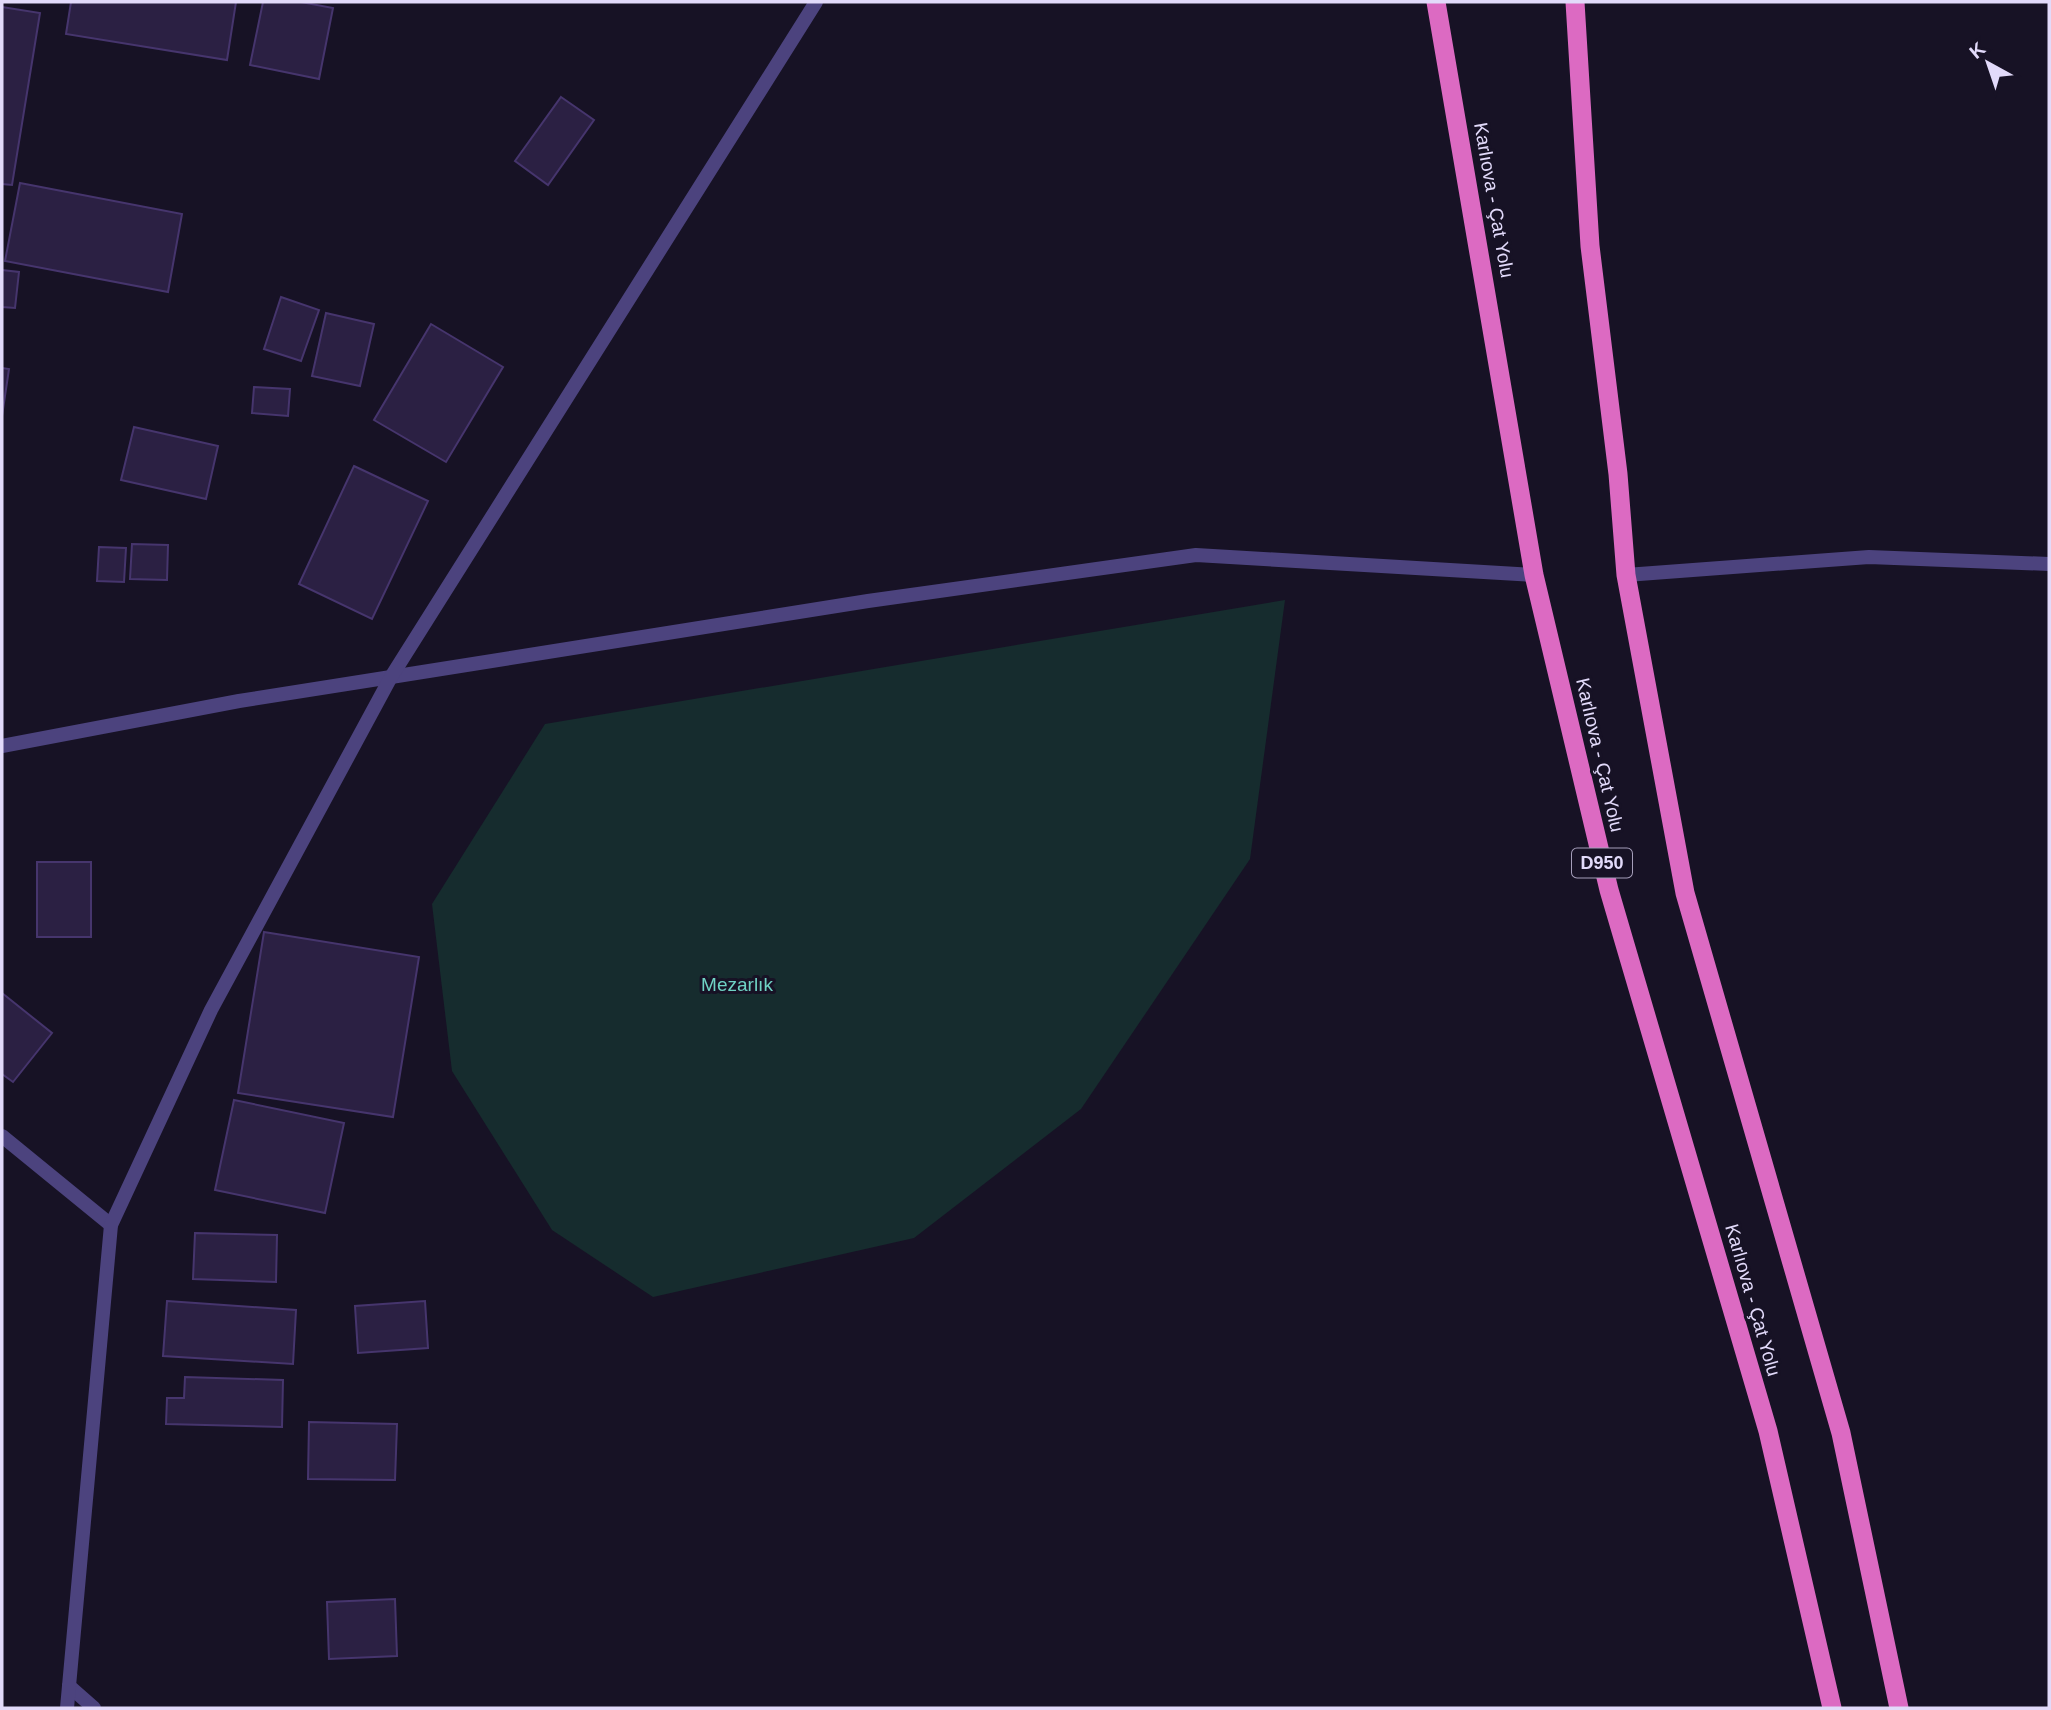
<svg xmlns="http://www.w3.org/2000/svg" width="2051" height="1710" font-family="Helvetica,sans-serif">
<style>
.green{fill:#162c2e}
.building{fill:#2b2043;stroke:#46356d;stroke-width:2}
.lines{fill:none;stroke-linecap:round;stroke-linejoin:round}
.service{stroke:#4c437e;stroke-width:14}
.minor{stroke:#4c437e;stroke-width:14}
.tertiary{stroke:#4c437e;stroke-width:14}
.trunk{stroke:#dc6ac2;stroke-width:19}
.labels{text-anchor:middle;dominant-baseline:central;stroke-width:6;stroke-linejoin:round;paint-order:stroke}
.shield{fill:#171225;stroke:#a59eba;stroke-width:2}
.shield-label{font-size:18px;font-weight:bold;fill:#e2dafa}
.street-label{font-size:19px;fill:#e2dafa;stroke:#171225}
.park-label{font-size:19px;fill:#6fd2c4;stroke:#171225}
</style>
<rect width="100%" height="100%" fill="#171225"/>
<path class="green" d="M 1285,600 L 1250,859 L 1081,1109 L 914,1238 L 653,1297 L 552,1230 L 452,1071 L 432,904 L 545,724 Z"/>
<path class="building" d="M 71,2 L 236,2 L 227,60 L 66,34 Z
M 263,2 L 301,2 L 333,8 L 319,79 L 250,65 Z
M 2,7 L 40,13 L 12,185 L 2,184 Z
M 561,97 L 594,120 L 548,185 L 515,161 Z
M 20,183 L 182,214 L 168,292 L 5,261 Z
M 2,270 L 19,272 L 15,308 L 2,307 Z
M 281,297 L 319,310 L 301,361 L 264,349 Z
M 326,313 L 374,324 L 360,386 L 312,376 Z
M 431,324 L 503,367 L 446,462 L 374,420 Z
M 2,368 L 9,369 L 2,416 Z
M 254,387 L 290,389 L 288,416 L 252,413 Z
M 134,427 L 218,446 L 206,499 L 121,480 Z
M 354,466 L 428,501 L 372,619 L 299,584 Z
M 132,544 L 168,545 L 167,580 L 130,579 Z
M 99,547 L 126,548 L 124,582 L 97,581 Z
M 37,862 L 91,862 L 91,937 L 37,937 Z
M 264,932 L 419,957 L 393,1117 L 238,1093 Z
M 2,993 L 52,1033 L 13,1082 L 2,1074 Z
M 234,1100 L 344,1123 L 325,1213 L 215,1190 Z
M 195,1233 L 277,1235 L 276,1282 L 193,1279 Z
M 167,1301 L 296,1310 L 293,1364 L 163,1356 Z
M 425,1301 L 428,1348 L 358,1353 L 355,1306 Z
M 185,1377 L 283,1380 L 282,1427 L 166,1424 L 167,1398 L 184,1398 Z
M 309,1422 L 397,1424 L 395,1480 L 308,1479 Z
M 395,1599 L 397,1656 L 329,1659 L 327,1602 Z"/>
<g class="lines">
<path class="service" d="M 1626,575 L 1869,557 L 2049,564
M 391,677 L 868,601 L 1196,555 L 1534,575"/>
<path class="minor" d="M 2,746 L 239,701 L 391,677
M 2,1136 L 111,1225
M 69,1686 L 94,1708"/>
<path class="tertiary" d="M 67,1708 L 111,1225 L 211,1010 L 391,677 L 816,2"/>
<path class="trunk" d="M 1436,2 L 1534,575 L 1609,890 L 1768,1431 L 1832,1708
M 1575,2 L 1590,246 L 1618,474 L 1626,575 L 1685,893 L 1841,1433 L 1899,1708"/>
</g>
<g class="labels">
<rect class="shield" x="1572" y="848.5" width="60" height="29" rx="5"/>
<g class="shield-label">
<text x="1602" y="863">D950</text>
</g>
<g class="street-label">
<text transform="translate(1494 200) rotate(80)">Karlıova - Çat Yolu</text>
<text transform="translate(1600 755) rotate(77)">Karlıova - Çat Yolu</text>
<text transform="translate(1753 1300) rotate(74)">Karlıova - Çat Yolu</text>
</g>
<g class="park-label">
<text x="737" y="984">Mezarlık</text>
</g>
</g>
<rect width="2051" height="1710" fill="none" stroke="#e2dafa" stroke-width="7"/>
<g transform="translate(1988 63) rotate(320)" stroke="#171225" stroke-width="5" paint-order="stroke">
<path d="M0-5L12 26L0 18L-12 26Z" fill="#e2dafa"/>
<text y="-10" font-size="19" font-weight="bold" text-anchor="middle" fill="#e2dafa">K</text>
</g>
</svg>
